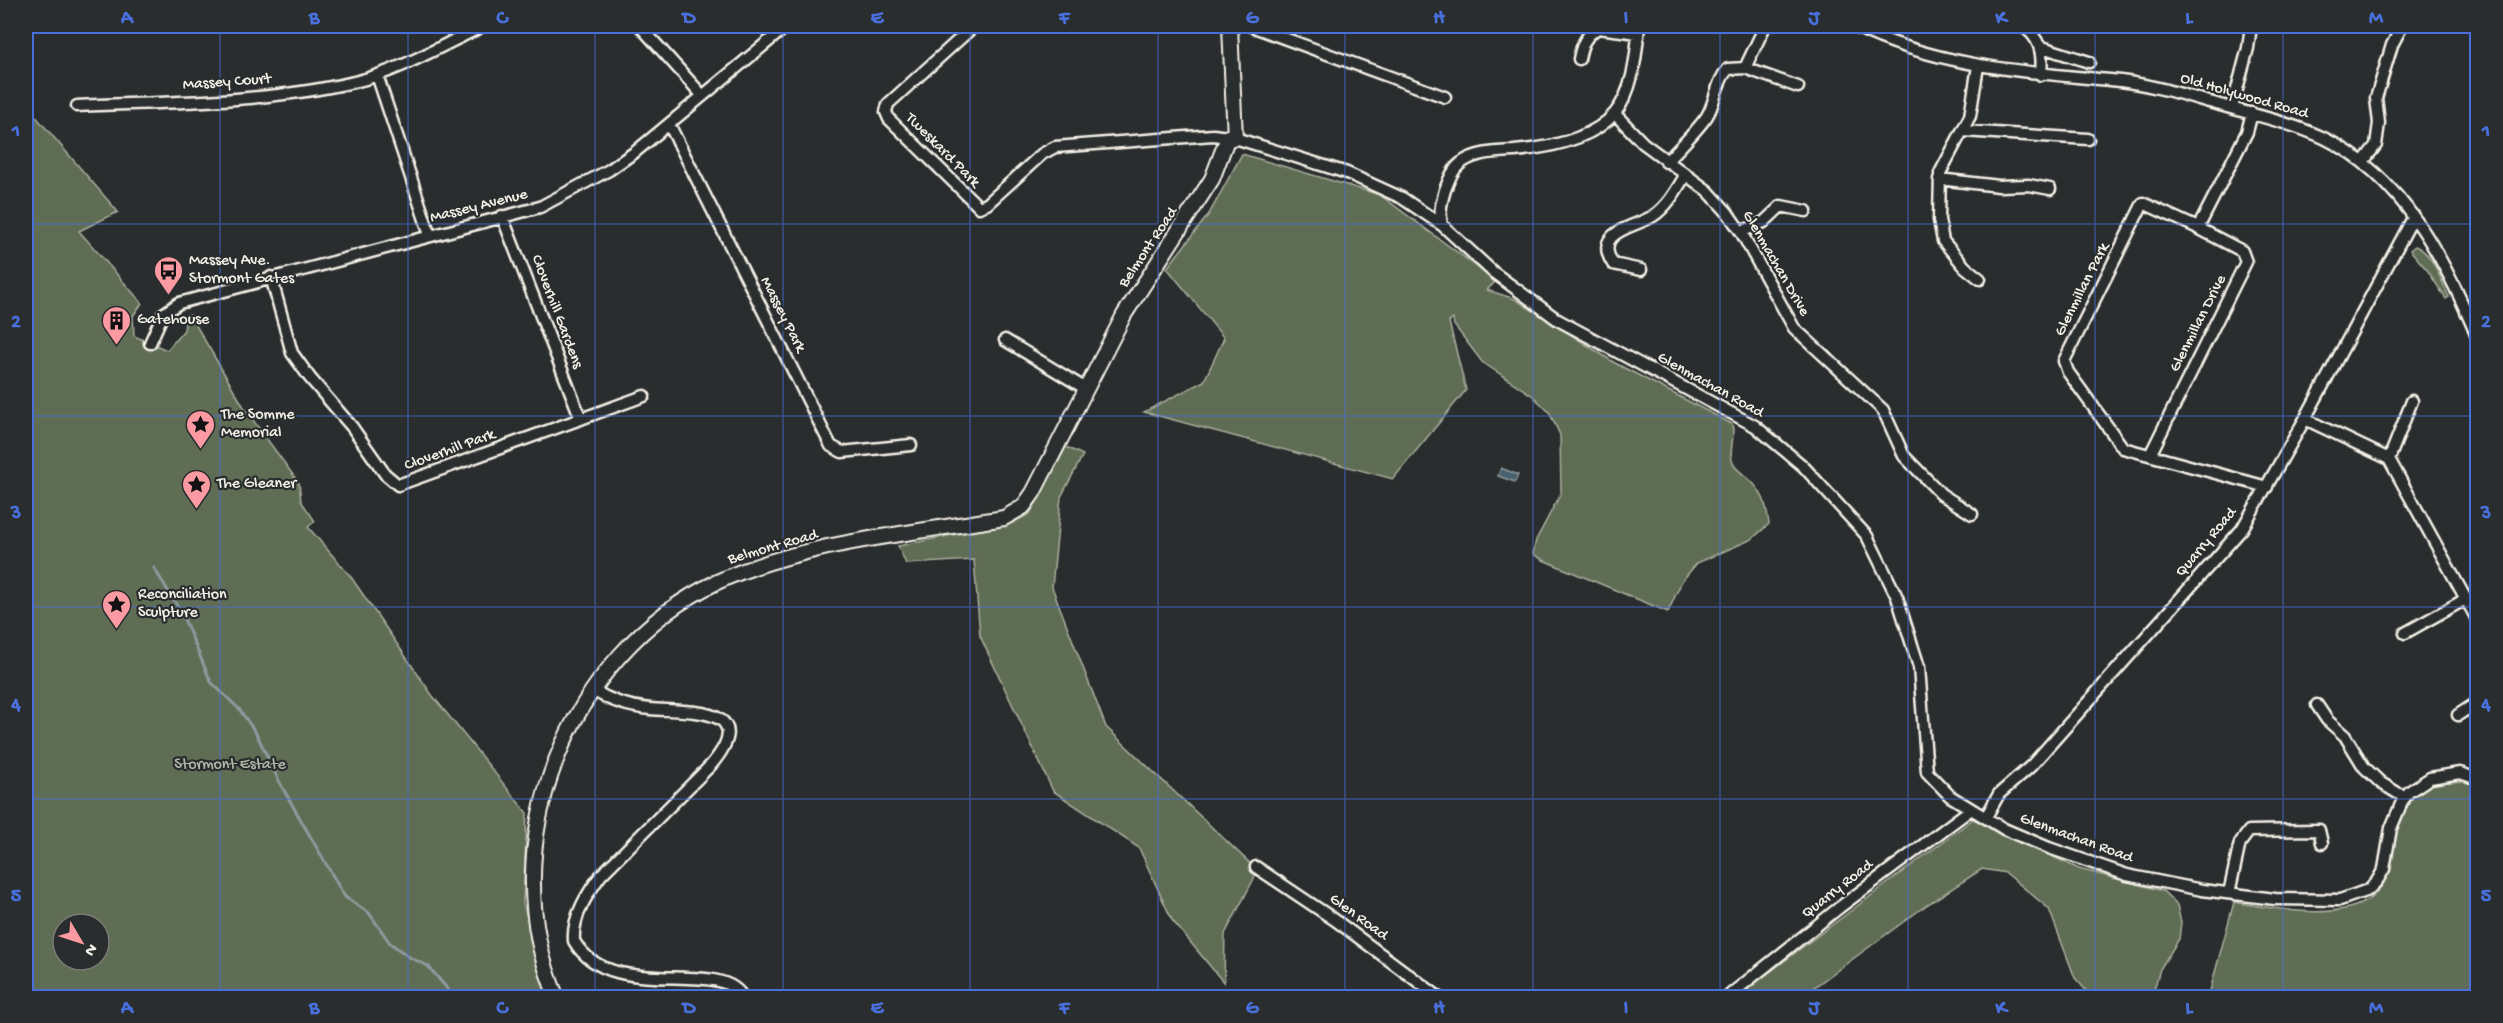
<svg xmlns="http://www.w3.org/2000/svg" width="2503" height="1023" font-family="'Gochi Hand',sans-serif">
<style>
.green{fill:#606d55;stroke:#aaaf9e;stroke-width:1.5;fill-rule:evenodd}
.water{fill:#4a616e;stroke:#8e9b9f;stroke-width:1.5}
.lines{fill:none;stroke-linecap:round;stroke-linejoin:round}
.stream{stroke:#8e9b9f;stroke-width:3}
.minor-casing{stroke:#f4f1e8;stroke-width:15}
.major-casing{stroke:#f4f1e8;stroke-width:18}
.minor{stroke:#2a2d2e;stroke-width:10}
.major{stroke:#2a2d2e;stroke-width:14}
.grid{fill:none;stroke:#486fdb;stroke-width:1.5;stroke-opacity:0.55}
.labels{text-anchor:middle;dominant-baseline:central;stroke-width:4.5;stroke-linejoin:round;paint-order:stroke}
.street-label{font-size:16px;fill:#f4f1e8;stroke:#2a2d2e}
.poi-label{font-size:16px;fill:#f4f1e8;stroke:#2a2d2e;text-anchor:start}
.park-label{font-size:16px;fill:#b1b6a6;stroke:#2a2d2e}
.neatline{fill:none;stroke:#486fdb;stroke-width:2}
.grid-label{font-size:20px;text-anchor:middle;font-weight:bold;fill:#486fdb}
</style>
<rect width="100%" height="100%" fill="#2a2d2e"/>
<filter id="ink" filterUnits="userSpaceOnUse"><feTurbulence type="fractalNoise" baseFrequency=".0167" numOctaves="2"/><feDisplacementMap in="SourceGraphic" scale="12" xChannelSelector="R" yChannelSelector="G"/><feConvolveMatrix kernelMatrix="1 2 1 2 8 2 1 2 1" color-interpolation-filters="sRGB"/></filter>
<g filter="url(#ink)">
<path class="green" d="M 26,105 L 118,212 L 79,231 L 142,303 L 133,316 L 134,336 L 167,350 L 184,330 L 186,316 L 190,315 L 245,409 L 299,483 L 301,501 L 315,521 L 308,527 L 351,577 L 432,695 L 527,813 L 523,903 L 549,997 L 26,997 ZM 63,924 L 99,924 L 99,960 L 63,960 Z
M 1242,154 L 1380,195 L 1496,281 L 1487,290 L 1515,299 L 1615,363 L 1732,424 C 1736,438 1727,453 1734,465 C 1737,470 1743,474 1748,478 C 1764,493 1766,503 1769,524 L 1752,539 L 1697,563 L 1682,581 L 1668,612 L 1543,560 L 1533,554 L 1536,540 L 1561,493 L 1560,435 L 1549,412 L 1533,396 L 1482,362 L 1454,325 L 1453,319 L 1449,322 L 1466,390 L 1393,479 L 1144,412 L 1204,381 L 1224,338 L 1167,268 L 1209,214 Z
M 2415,246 C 2433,252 2441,281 2449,297 L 2446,299 L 2428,271 L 2410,250 Z
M 1066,447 L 1083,455 L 1061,497 L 1052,587 L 1106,727 L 1258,871 L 1225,934 L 1224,983 L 1172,920 L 1139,848 L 1053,791 L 980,636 L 974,560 L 906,564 L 898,546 L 1012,523 L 1030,514 Z
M 2462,781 L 2477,786 L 2477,997 L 2208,998 L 2234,902 C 2271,908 2333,921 2366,901 C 2410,876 2376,802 2435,784 C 2443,782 2453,782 2462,781 Z
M 1973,819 L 2079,869 L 2163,891 L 2177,905 L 2181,922 L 2179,939 L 2160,969 L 2152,997 L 2092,997 L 2075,978 L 2049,909 L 2006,873 L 1982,869 L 1928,904 L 1809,991 L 1805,997 L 1735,998 Z"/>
<path class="water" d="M 1501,468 L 1518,475 L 1515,482 L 1498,476 Z"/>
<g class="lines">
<path class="stream" d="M 154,568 L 181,612 L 211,682 L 239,709 L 256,733 L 282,787 L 345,897 L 369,913 L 390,943 L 409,957 L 428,966 L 455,998"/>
<defs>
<path id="minor" d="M 640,26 L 702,95
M 974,26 L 888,104 L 886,112 L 889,119 L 979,207 L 987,204 L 1042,154 L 1055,147 L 1213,135 L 1228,137
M 1251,26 L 1445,97
M 1854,26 C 1935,66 2022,72 2110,80 C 2148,83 2184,95 2220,105 C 2255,115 2291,123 2324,138 C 2403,176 2446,262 2478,339
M 2022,26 C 2041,37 2043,55 2041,75
M 2039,46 L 2089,62
M 1579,59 C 1582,44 1585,36 1598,28 L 1638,33
M 1978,66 L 1970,116 L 1940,173 L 1939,220 L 1943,241 L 1965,267 L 1980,279
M 1745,68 L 1798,87
M 377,75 L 430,235
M 77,106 C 169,102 264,103 354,82 C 397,72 439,47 479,28
M 2232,108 L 2248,48 L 2251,26
M 2252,113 L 2247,132 L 2198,228 L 2143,203 L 2064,361 L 2068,372 L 2123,448 L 2267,487
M 1615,114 L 1643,143 L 1708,191 L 1727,212 L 1741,232 L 1794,328 L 1883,410 L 1904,456 L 1941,494 L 1972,514
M 669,124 L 831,446 L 842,452 L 911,445
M 1963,131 L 2088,139
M 1235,138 L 1347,173 L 1402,198 L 1442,225 L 1493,272 L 1558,320 L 1755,426 L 1803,466 L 1867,536 L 1897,597 L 1919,667 L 1927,772 L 1950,796 L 2004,829 L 2049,848 L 2127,875 L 2202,890 L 2275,899 L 2340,900 L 2368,890 L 2377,881 L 2384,869 L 2391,828 L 2404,797 L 2410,791 L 2430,778 L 2460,773 L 2478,779
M 1666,162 C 1680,147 1696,132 1707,116 C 1716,101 1716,82 1728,69 L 1745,68 L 1765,26
M 2363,162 L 2376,145 L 2379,123 L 2376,98 L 2392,45 L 2402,26
M 1939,179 L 1999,186 L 2029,185 L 2050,189
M 502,216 L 581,419
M 1442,225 C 1439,211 1441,204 1445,190 C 1449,180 1452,170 1461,163 C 1476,152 1497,152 1514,151 C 1548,148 1592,140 1615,113 C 1634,90 1636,54 1639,26
M 1741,232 L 1764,222 L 1781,206 L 1806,211
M 1641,270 L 1613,264 C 1592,231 1634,228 1653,216 C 1668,206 1677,189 1686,174
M 271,277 L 292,353 L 310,378 L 352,427 L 385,474 L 398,485 L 644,396
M 1005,340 L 1086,389
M 150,343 L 163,314 L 179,303 L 540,207 L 609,170 L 635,152 L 787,26
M 2305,419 L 2389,459 L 2478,621
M 2150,455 L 2246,262 L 2242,251 L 2198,228
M 2389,459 L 2412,401
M 2405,633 L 2464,600
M 593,690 C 610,701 630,707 650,709 C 687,712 761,706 711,765 L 601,875 C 587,894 572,917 574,941 C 611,1005 721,955 743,998
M 2317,705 L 2327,720 L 2345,736 L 2364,767 L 2381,783 L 2404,797
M 2458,715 L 2478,702
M 1986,817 L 1999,794 L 2031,766 L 2242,529 L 2305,419 L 2414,216
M 1256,867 L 1335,920 L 1440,998
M 2229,893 L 2240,843 L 2249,831 L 2319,830 L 2322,843
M 1726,998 L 1840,907 L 1970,810"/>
<path id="major" d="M 557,998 C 490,846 569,652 717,582 C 800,543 913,533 1004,518 L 1023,507 L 1033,493 L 1124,315 L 1212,179 L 1228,137 L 1235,138 L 1230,26"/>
</defs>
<use href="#minor" class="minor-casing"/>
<use href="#major" class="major-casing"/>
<use href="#minor" class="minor"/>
<use href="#major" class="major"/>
</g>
</g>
<path class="grid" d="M 220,26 L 220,998M 408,26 L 408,998M 595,26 L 595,998M 783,26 L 783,998M 970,26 L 970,998M 1158,26 L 1158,998M 1345,26 L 1345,998M 1533,26 L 1533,998M 1720,26 L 1720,998M 1908,26 L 1908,998M 2095,26 L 2095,998M 2283,26 L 2283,998M 26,224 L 2478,224M 26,416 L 2478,416M 26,607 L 2478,607M 26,799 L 2478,799"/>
<defs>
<symbol id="bus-pin" viewBox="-11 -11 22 30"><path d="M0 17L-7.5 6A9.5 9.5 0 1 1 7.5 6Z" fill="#ff9aa2" stroke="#2a2d2e"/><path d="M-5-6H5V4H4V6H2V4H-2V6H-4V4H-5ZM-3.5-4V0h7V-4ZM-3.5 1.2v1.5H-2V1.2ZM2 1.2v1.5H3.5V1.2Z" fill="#111"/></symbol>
<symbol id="building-pin" viewBox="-11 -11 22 30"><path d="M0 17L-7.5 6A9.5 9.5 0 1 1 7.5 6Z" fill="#ff9aa2" stroke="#2a2d2e"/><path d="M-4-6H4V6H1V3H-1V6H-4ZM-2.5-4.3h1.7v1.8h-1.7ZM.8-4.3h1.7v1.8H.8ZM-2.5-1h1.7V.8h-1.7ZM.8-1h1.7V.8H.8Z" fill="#111"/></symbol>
<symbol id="sight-pin" viewBox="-11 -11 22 30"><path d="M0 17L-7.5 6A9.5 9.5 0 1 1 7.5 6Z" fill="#ff9aa2" stroke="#2a2d2e"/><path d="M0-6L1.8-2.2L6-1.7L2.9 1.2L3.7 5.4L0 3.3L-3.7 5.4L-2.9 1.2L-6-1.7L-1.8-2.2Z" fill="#111"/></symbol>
</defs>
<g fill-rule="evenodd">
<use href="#bus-pin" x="152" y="254" width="33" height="45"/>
<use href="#building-pin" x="100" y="304" width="33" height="45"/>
<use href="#sight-pin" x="184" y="408" width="33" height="45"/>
<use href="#sight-pin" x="180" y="468" width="33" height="45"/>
<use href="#sight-pin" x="100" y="588" width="33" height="45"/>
</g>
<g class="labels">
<g class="street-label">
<text transform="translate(227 83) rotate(-4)">Massey Court</text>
<text transform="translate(2244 97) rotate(16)">Old Holywood Road</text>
<text transform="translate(942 151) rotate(45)">Tweskard Park</text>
<text transform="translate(479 207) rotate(-14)">Massey Avenue</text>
<text transform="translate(1149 248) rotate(-56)">Belmont Road</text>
<text transform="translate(1775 264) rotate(60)">Glenmachan Drive</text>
<text transform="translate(2083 290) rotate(-63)">Glenmillan Park</text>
<text transform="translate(556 312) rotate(69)">Cloverhill Gardens</text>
<text transform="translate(782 315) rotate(63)">Massey Park</text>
<text transform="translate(2199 324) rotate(-63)">Glenmillan Drive</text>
<text transform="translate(1710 386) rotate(29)">Glenmachan Road</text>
<text transform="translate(450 451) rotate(-20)">Cloverhill Park</text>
<text transform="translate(2207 543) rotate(-50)">Quarry Road</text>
<text transform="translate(773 548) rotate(-16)">Belmont Road</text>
<text transform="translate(2076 839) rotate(20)">Glenmachan Road</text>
<text transform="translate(1838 890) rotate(-38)">Quarry Road</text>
<text transform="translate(1358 918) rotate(36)">Glen Road</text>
</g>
<g class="poi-label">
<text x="189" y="261">Massey Ave.<tspan x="189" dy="18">Stormont Gates</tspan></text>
<text x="137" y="320">Gatehouse</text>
<text x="221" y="415">The Somme<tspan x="221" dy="18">Memorial</tspan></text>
<text x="217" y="484">The Gleaner</text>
<text x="138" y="595">Reconciliation<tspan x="138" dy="18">Sculpture</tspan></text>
</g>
<g class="park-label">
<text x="230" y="765">Stormont Estate</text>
</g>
</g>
<rect width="2503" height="1023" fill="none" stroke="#2a2d2e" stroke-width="66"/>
<g transform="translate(81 942) rotate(129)"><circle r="28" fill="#2a2d2e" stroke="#7b7b78" stroke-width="1.5"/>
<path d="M0-4.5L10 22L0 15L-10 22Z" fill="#ff9aa2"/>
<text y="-9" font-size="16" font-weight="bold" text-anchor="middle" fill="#f4f1e8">N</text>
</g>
<rect x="33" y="33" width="2437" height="957" class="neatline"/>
<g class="grid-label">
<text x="127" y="23">A</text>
<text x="314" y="23">B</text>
<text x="502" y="23">C</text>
<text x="689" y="23">D</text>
<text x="877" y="23">E</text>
<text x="1064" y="23">F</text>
<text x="1252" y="23">G</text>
<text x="1439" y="23">H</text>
<text x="1626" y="23">I</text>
<text x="1814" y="23">J</text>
<text x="2001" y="23">K</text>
<text x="2189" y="23">L</text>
<text x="2376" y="23">M</text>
<text x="16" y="136">1</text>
<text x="2486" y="136">1</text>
<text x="16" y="327">2</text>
<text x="2486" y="327">2</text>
<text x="16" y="518">3</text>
<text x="2486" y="518">3</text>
<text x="16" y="710">4</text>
<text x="2486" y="710">4</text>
<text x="16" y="901">5</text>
<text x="2486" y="901">5</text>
<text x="127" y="1013">A</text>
<text x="314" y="1013">B</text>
<text x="502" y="1013">C</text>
<text x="689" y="1013">D</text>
<text x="877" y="1013">E</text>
<text x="1064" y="1013">F</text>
<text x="1252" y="1013">G</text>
<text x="1439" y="1013">H</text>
<text x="1626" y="1013">I</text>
<text x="1814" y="1013">J</text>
<text x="2001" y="1013">K</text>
<text x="2189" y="1013">L</text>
<text x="2376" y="1013">M</text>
</g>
</svg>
